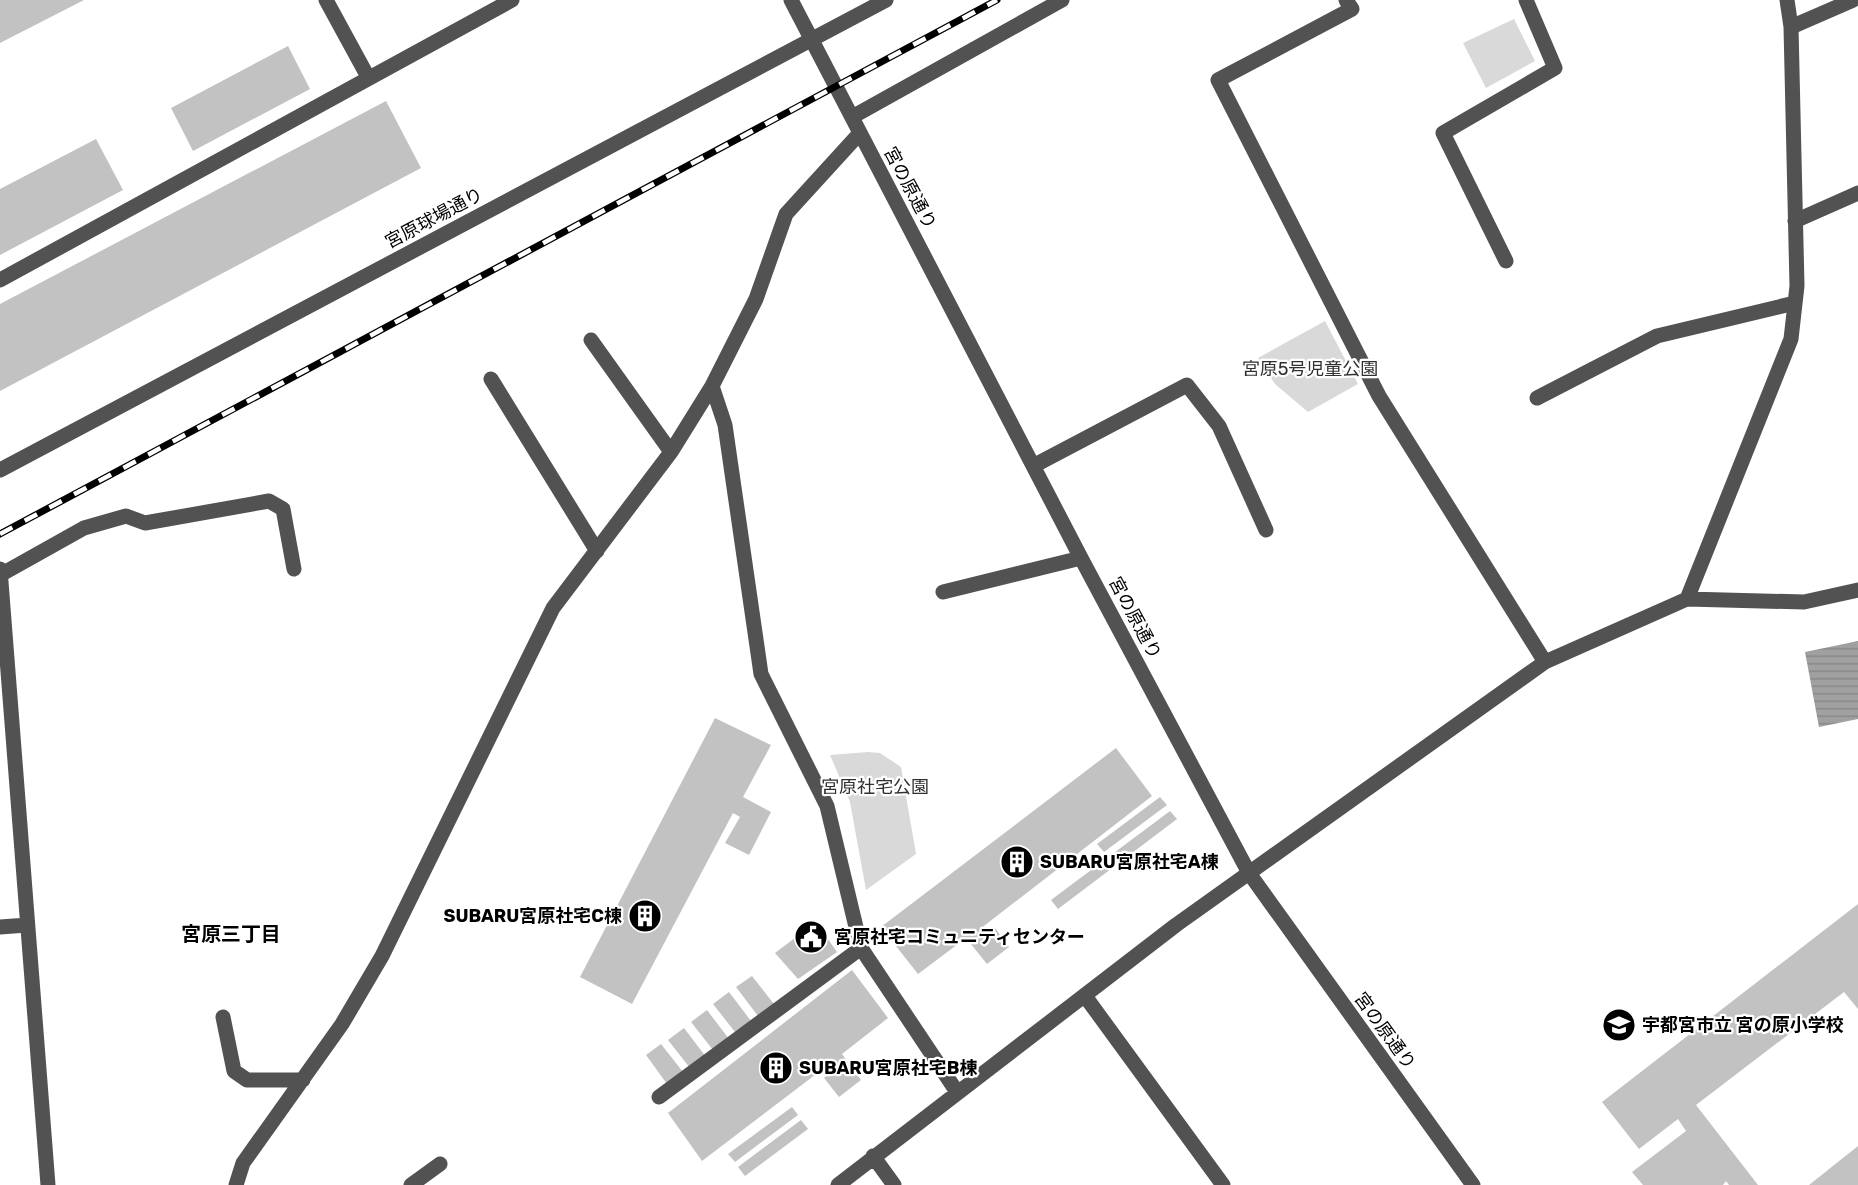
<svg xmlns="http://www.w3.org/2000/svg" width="1858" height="1185" font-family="Rubik,'Noto Sans JP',sans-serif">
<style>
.green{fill:#d9d9d9}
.water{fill:url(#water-rules)}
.building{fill:#c2c2c2}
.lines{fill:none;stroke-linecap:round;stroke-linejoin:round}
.minor{stroke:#525252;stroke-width:15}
.rail-casing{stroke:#000;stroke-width:7}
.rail{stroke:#fff;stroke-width:4.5;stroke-dasharray:14;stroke-linecap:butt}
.labels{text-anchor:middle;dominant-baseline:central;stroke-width:4.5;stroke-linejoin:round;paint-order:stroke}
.street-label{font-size:18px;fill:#000;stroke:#fff}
.park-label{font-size:18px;fill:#303030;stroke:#fff}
.poi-label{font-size:18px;font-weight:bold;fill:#000;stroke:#fff;text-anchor:start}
.neighbourhood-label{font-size:20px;font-weight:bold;fill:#000;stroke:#fff}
</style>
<defs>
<pattern id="water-rules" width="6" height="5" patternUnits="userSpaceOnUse" patternTransform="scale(1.5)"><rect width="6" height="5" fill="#a0a0a0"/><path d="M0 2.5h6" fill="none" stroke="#888"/></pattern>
</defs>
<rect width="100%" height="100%" fill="#fff"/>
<path class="green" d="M 1514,19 L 1535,61 L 1486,88 L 1463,43 Z
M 1325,321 L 1358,384 L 1308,412 L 1275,384 L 1258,358 Z
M 868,752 L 880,753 L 901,767 L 916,854 L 866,890 L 850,802 L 830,755 Z"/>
<path class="water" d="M 1858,641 L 1858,719 L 1819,727 L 1805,652 Z"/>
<path class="building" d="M 0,0 L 84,0 L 0,43 Z
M 288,46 L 310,89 L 193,151 L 171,108 Z
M 386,101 L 421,168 L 0,391 L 0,304 Z
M 96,139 L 123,190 L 0,255 L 0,189 Z
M 715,718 L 771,745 L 743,797 L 771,812 L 749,855 L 725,843 L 740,817 L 733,813 L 632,1004 L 580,977 Z
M 1116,748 L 1152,796 L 980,929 L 984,935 L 995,928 L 1009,947 L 987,964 L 966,938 L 918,974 L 881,927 Z
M 1160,797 L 1167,805 L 1104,852 L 1097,844 Z
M 1170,811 L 1177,819 L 1058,909 L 1051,900 Z
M 1858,904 L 1858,1009 L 1844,992 L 1696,1105 L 1758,1185 L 1729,1185 L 1726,1181 L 1723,1185 L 1643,1185 L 1632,1172 L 1686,1131 L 1678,1119 L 1639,1149 L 1602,1102 Z
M 816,922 L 837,952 L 798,979 L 775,953 Z
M 852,970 L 888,1018 L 842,1054 L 861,1080 L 839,1097 L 824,1078 L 833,1070 L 828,1065 L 702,1161 L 668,1113 Z
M 752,976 L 774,1004 L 758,1016 L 736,987 Z
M 729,992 L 751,1021 L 735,1032 L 713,1004 Z
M 707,1010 L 729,1039 L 713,1050 L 691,1022 Z
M 684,1028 L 706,1057 L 690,1068 L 668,1040 Z
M 661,1044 L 683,1072 L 667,1084 L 646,1055 Z
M 792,1107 L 798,1115 L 735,1162 L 728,1154 Z
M 801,1120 L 808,1129 L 745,1176 L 738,1167 Z
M 1858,1146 L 1858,1185 L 1809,1185 Z"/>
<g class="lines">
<path class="minor" d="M 326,0 L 368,77
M 791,0 L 1081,558 L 1249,873 L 1473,1185
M 1346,0 L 1352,9 L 1218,80 L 1379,396 L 1545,662
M 1791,27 L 1853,0
M 852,117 L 1062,0
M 1795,221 L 1858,193
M 1506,261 L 1443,133 L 1555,68 L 1526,0
M 0,280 L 512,0
M 591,340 L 671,452
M 491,379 L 597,551
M 712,386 L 725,425 L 761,674 L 827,806 L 861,948 L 957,1092
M 1537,398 L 1657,336 L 1795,303
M 1035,465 L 1187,385 L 1219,426 L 1266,530
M 0,470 L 886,0
M 0,569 L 48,1185
M 0,575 L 84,528 L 126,516 L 145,523 L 269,501 L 283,509 L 294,569
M 943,592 L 1081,558
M 1687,599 L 1791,339 L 1797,286 L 1791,27 L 1787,0
M 0,927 L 27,925
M 1085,996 L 1223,1185
M 223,1017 L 234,1071 L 247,1080 L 303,1080
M 659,1097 L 861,948
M 873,1156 L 894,1185
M 236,1185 L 243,1163 L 342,1024 L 382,956 L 553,608 L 671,452 L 712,386 L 756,299 L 786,214 L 859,134
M 411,1185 L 440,1164
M 838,1185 L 1176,925 L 1545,662 L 1687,599 L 1804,602 L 1858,590"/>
<defs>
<path id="rail" d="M 0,534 L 997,0"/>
</defs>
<use href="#rail" class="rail-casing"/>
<use href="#rail" class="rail"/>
</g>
<defs>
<symbol id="building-disc" viewBox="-11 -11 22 22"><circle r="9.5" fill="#000" stroke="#fff"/><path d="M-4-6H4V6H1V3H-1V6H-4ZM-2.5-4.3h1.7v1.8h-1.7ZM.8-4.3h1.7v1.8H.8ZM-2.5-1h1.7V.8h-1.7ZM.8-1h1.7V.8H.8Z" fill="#fff"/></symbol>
<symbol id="civic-disc" viewBox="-11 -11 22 22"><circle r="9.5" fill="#000" stroke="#fff"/><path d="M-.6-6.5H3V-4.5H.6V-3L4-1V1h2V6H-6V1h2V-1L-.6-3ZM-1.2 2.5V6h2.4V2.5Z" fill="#fff"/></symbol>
<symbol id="school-disc" viewBox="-11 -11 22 22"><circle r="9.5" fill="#000" stroke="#fff"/><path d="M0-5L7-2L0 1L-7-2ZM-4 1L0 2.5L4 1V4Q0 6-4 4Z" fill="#fff"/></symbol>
</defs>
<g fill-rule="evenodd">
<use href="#building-disc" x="998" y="843" width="38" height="38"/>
<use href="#building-disc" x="626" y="897" width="38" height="38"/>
<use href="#civic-disc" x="792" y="918" width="38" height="38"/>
<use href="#school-disc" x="1600" y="1006" width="38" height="38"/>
<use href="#building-disc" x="757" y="1049" width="38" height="38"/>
</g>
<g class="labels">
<g class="street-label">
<text transform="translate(910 188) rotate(62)">宮の原通り</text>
<text transform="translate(434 218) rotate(-28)">宮原球場通り</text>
<text transform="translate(1135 618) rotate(62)">宮の原通り</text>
<text transform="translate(1385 1031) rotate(54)">宮の原通り</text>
</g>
<g class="park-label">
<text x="1310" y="369">宮原5号児童公園</text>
<text x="875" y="787">宮原社宅公園</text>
</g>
<g class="poi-label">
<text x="1040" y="862">SUBARU宮原社宅A棟</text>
<text x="622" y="916" text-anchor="end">SUBARU宮原社宅C棟</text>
<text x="834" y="937">宮原社宅コミュニティセンター</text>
<text x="1642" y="1025">宇都宮市立 宮の原小学校</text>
<text x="799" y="1068">SUBARU宮原社宅B棟</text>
</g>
<g class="neighbourhood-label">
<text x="231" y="934">宮原三丁目</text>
</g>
</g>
</svg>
